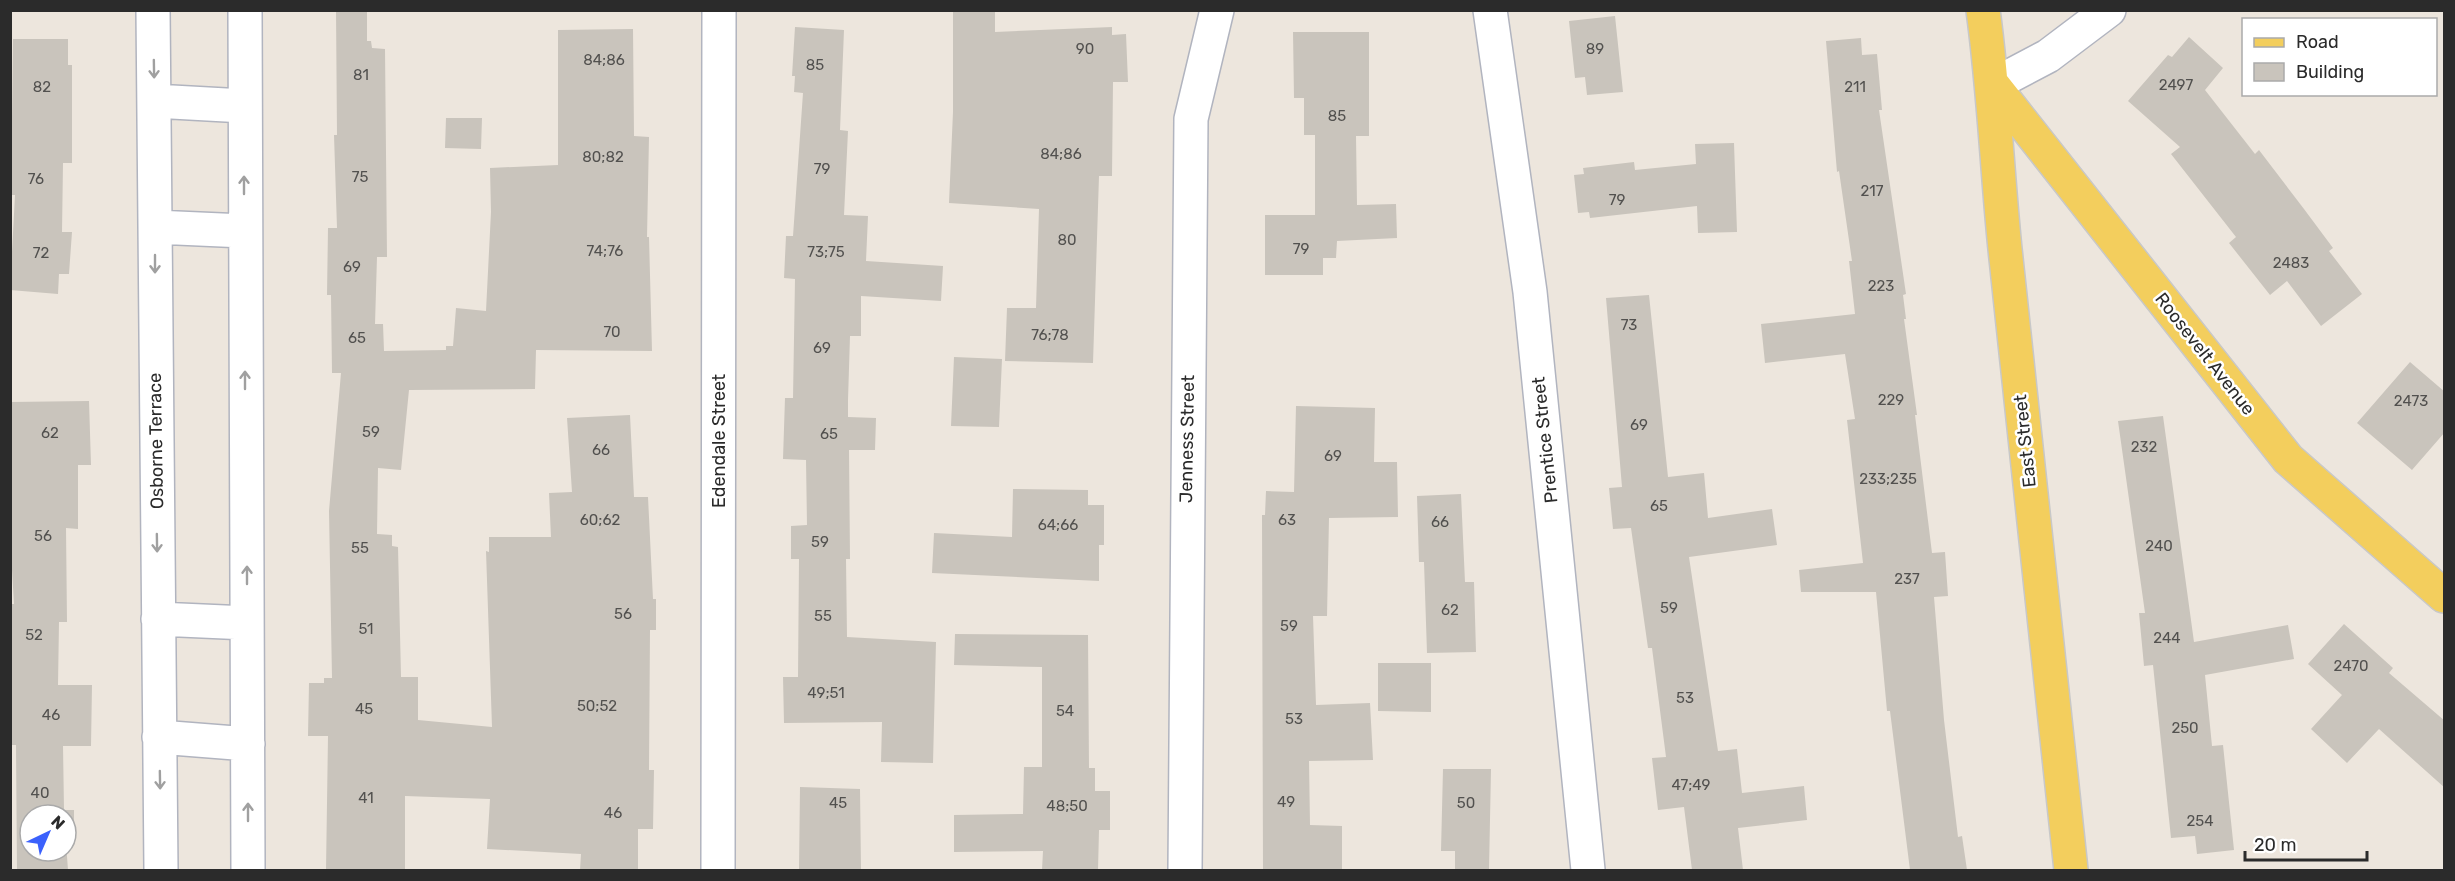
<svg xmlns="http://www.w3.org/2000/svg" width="2455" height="881" font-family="Rubik,sans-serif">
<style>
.building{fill:#c9c4bc;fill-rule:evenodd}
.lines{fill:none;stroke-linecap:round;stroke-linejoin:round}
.minor-casing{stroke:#b1b4bf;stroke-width:36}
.major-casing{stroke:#c8c8c8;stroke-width:36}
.minor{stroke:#fff;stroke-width:33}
.major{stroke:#f3ce5d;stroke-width:33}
.oneway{stroke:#a0a0a0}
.labels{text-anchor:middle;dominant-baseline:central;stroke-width:5;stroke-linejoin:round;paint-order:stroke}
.number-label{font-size:15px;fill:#52514f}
.street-label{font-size:18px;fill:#2b2b2b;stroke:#fff}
</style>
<rect width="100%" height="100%" fill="#ede6dd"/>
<path class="building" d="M 336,10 L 367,10 L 367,41 L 371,41 L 372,48 L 385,49 L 387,257 L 377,257 L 375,324 L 383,324 L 384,351 L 446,350 L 446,346 L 453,346 L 456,308 L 486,311 L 491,212 L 490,168 L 558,165 L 558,30 L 633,29 L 634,136 L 649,137 L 647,237 L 649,237 L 652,351 L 536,350 L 535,389 L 409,390 L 401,470 L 378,468 L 377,534 L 392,535 L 392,546 L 398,547 L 401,677 L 418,677 L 418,720 L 492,727 L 486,551 L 489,552 L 489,537 L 551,537 L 549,493 L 572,492 L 567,418 L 630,415 L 634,497 L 648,497 L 653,599 L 656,599 L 656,630 L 650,630 L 649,770 L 654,770 L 653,829 L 638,829 L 638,870 L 580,870 L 581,854 L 487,849 L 490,799 L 405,796 L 405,870 L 326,870 L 328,736 L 308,736 L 309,683 L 324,683 L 324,678 L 332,678 L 329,511 L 341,373 L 332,373 L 331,295 L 327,295 L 328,228 L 337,228 L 334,135 L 337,135 Z
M 953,10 L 995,10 L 995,32 L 1112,27 L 1112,35 L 1126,34 L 1128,82 L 1113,82 L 1112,176 L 1099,176 L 1093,363 L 1005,361 L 1007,308 L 1036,308 L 1039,209 L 949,203 L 953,112 Z
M 1615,16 L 1623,92 L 1587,95 L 1585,77 L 1575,78 L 1569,21 Z
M 795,27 L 844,30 L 840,130 L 848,131 L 844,215 L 868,216 L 866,261 L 943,266 L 941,301 L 861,296 L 861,336 L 850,336 L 848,400 L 848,417 L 876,418 L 875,450 L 849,450 L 850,559 L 846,559 L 847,637 L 936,642 L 933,763 L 881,762 L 882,722 L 784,723 L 783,677 L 798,677 L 799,559 L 791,559 L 791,526 L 807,525 L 806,460 L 783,459 L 785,398 L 793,398 L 795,279 L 784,278 L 786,236 L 793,236 L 803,93 L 794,92 L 795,76 L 792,76 Z
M 1293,32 L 1369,32 L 1369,136 L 1356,136 L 1357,205 L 1396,204 L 1397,238 L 1337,241 L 1336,258 L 1323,258 L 1323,275 L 1265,275 L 1265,215 L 1315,215 L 1315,135 L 1304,135 L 1304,98 L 1294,98 Z
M 2189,37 L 2223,68 L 2205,90 L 2255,154 L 2259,150 L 2304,209 L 2333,248 L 2329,251 L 2362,294 L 2321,326 L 2287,281 L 2270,295 L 2229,243 L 2236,237 L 2171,154 L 2180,147 L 2128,101 L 2168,55 L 2172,57 Z
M 1861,38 L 1862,55 L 1877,54 L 1882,110 L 1879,110 L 1906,294 L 1903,295 L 1906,319 L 1904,319 L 1917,415 L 1915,415 L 1932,553 L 1945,552 L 1948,596 L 1934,597 L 1944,720 L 1958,837 L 1962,836 L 1967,870 L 1910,870 L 1890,711 L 1887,711 L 1876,592 L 1801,592 L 1799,570 L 1863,563 L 1847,420 L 1855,419 L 1845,354 L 1765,363 L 1761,324 L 1855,314 L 1849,261 L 1852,261 L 1839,171 L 1837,172 L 1826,41 Z
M 13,39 L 68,39 L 68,65 L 72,65 L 72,163 L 63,163 L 62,232 L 72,232 L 69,274 L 59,274 L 58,294 L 10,290 L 15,195 L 11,195 Z
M 446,118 L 482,118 L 481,149 L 445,148 Z
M 1734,143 L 1737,232 L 1698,233 L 1697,206 L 1590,218 L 1589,212 L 1578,213 L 1574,175 L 1584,174 L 1583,168 L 1634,162 L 1635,170 L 1696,164 L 1695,144 Z
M 1649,295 L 1668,477 L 1704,473 L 1708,518 L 1772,509 L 1777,545 L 1689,557 L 1718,751 L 1737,749 L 1742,793 L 1804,786 L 1807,820 L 1738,828 L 1743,870 L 1692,870 L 1684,807 L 1658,810 L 1652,758 L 1666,757 L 1652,648 L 1648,648 L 1631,528 L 1613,529 L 1609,488 L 1622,487 L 1606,298 Z
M 954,357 L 1002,359 L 999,427 L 951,426 Z
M 2410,362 L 2445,392 L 2445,432 L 2412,470 L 2357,423 Z
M 89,401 L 91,465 L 78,465 L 78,529 L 66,528 L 67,622 L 59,622 L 58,685 L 92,685 L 91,746 L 63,746 L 64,810 L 74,810 L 74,843 L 66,843 L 68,870 L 17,870 L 16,745 L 10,745 L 10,604 L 14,604 L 10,536 L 10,402 ZM 30,815 L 66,815 L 66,851 L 30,851 Z
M 1296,406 L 1375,408 L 1374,462 L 1397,462 L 1398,517 L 1329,518 L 1327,616 L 1313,616 L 1316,705 L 1370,703 L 1373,760 L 1309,761 L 1310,825 L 1342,826 L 1342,870 L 1263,870 L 1262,515 L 1265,515 L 1266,491 L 1294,492 Z
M 2163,416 L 2194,642 L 2288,625 L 2294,659 L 2205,675 L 2212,746 L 2223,745 L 2234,850 L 2197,854 L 2195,836 L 2171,838 L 2153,665 L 2144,666 L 2139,613 L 2145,613 L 2118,421 Z
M 1013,489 L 1088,490 L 1088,505 L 1104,505 L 1104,545 L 1099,545 L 1099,581 L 932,573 L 934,533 L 1012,537 Z
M 1461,494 L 1465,582 L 1474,582 L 1476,652 L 1427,653 L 1424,562 L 1419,562 L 1417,496 Z
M 2344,624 L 2393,668 L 2389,673 L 2445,721 L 2445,788 L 2379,729 L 2347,763 L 2311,729 L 2342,695 L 2308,664 Z
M 955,634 L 1088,635 L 1089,768 L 1095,768 L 1095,791 L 1110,791 L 1110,830 L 1099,830 L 1098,870 L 1042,870 L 1043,851 L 954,852 L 954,815 L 1023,814 L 1024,767 L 1042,767 L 1042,667 L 954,665 Z
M 1378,663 L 1431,663 L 1431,712 L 1378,711 Z
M 1443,769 L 1491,769 L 1489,870 L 1455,870 L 1455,851 L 1441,851 Z
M 800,787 L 860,789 L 861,870 L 799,870 Z"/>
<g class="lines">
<defs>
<path id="minor" d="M 153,10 L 161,870
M 245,10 L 248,870
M 1490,10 L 1530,292 L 1588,870
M 1993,85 L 2048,56 L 2109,10
M 154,101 L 244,106
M 155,227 L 244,231
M 158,619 L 247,623
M 159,737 L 248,744
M 718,870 L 719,10
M 1185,870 L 1191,119 L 1217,10"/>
<path id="major" d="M 1983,10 C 1994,90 1997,170 2005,249 C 2026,457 2048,664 2071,870
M 1993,85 L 2288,459 L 2444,596"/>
</defs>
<use href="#minor" class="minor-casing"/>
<use href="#major" class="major-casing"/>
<use href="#minor" class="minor"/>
<use href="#major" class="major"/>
</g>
<defs><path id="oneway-shaft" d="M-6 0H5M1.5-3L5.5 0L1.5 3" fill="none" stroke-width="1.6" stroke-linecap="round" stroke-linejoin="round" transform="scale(1.5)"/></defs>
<g class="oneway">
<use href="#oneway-shaft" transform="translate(154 69) rotate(89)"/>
<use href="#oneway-shaft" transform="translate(244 185) rotate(-90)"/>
<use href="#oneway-shaft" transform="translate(155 264) rotate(90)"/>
<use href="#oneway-shaft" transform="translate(245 380) rotate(-90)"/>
<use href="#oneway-shaft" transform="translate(157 543) rotate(89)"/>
<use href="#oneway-shaft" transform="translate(247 575) rotate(-90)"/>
<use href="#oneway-shaft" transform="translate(160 780) rotate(89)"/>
<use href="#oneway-shaft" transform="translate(248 812) rotate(-90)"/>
</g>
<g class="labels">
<g class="number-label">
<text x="1085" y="49">90</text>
<text x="1595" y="49">89</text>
<text x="604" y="60">84;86</text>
<text x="815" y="65">85</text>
<text x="361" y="75">81</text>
<text x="2176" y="85">2497</text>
<text x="42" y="87">82</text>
<text x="1855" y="87">211</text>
<text x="1337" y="116">85</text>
<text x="1061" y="154">84;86</text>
<text x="603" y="157">80;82</text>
<text x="822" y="169">79</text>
<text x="360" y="177">75</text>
<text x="36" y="179">76</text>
<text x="1872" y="191">217</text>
<text x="1617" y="200">79</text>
<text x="1067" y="240">80</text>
<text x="1301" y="249">79</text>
<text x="605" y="251">74;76</text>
<text x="826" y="252">73;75</text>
<text x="41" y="253">72</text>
<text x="2291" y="263">2483</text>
<text x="352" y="267">69</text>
<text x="1881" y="286">223</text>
<text x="1629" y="325">73</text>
<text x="612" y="332">70</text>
<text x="1050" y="335">76;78</text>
<text x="357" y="338">65</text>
<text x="822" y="348">69</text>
<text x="1891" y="400">229</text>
<text x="2411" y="401">2473</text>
<text x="1639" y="425">69</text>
<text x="371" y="432">59</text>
<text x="50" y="433">62</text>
<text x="829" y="434">65</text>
<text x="2144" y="447">232</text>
<text x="601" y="450">66</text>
<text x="1333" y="456">69</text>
<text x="1888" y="479">233;235</text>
<text x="1659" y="506">65</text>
<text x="600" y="520">60;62</text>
<text x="1287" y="520">63</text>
<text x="1440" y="522">66</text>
<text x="1058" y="525">64;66</text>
<text x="43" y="536">56</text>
<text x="820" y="542">59</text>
<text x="2159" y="546">240</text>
<text x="360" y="548">55</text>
<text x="1907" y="579">237</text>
<text x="1669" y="608">59</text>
<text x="1450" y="610">62</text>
<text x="623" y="614">56</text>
<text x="823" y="616">55</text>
<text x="1289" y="626">59</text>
<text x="366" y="629">51</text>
<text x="34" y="635">52</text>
<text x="2167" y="638">244</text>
<text x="2351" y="666">2470</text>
<text x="826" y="693">49;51</text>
<text x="1685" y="698">53</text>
<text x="597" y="706">50;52</text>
<text x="364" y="709">45</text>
<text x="1065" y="711">54</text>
<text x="51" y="715">46</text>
<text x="1294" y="719">53</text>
<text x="2185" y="728">250</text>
<text x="1691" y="785">47;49</text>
<text x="40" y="793">40</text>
<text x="366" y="798">41</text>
<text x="1286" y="802">49</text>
<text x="838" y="803">45</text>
<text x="1466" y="803">50</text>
<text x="1067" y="806">48;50</text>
<text x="613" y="813">46</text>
<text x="2200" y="821">254</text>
</g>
<g class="street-label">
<text transform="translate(2205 354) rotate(52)">Roosevelt Avenue</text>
<text transform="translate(1187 439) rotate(-89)">Jenness Street</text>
<text transform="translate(1545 440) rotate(-96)">Prentice Street</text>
<text transform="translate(156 441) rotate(-91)">Osborne Terrace</text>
<text transform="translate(719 441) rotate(-90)">Edendale Street</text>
<text transform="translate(2025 441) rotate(-96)">East Street</text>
</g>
</g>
<rect width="2455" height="881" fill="none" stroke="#2b2b2b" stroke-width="24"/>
<rect x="2242" y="18" width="195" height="78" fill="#ffffff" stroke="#aaaaaa" stroke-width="1.5"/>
<rect x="2254" y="38" width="30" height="9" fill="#f3ce5d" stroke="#aaaaaa" stroke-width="1.5"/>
<text x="2296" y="48" font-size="18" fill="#2b2b2b">Road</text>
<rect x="2254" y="63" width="30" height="18" fill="#c9c4bc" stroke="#aaaaaa" stroke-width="1.5"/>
<text x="2296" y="78" font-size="18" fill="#2b2b2b">Building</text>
<g transform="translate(48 833) rotate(44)"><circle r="28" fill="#ffffff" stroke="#aaaaaa" stroke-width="1.5"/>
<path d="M0-4.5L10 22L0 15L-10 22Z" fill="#3b61fc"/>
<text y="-9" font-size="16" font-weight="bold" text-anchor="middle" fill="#2b2b2b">N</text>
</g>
<path d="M2245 851v9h122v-9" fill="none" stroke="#2b2b2b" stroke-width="3"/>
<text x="2254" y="851" font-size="18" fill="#2b2b2b" stroke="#ffffff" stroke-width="4.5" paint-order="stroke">20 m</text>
</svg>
